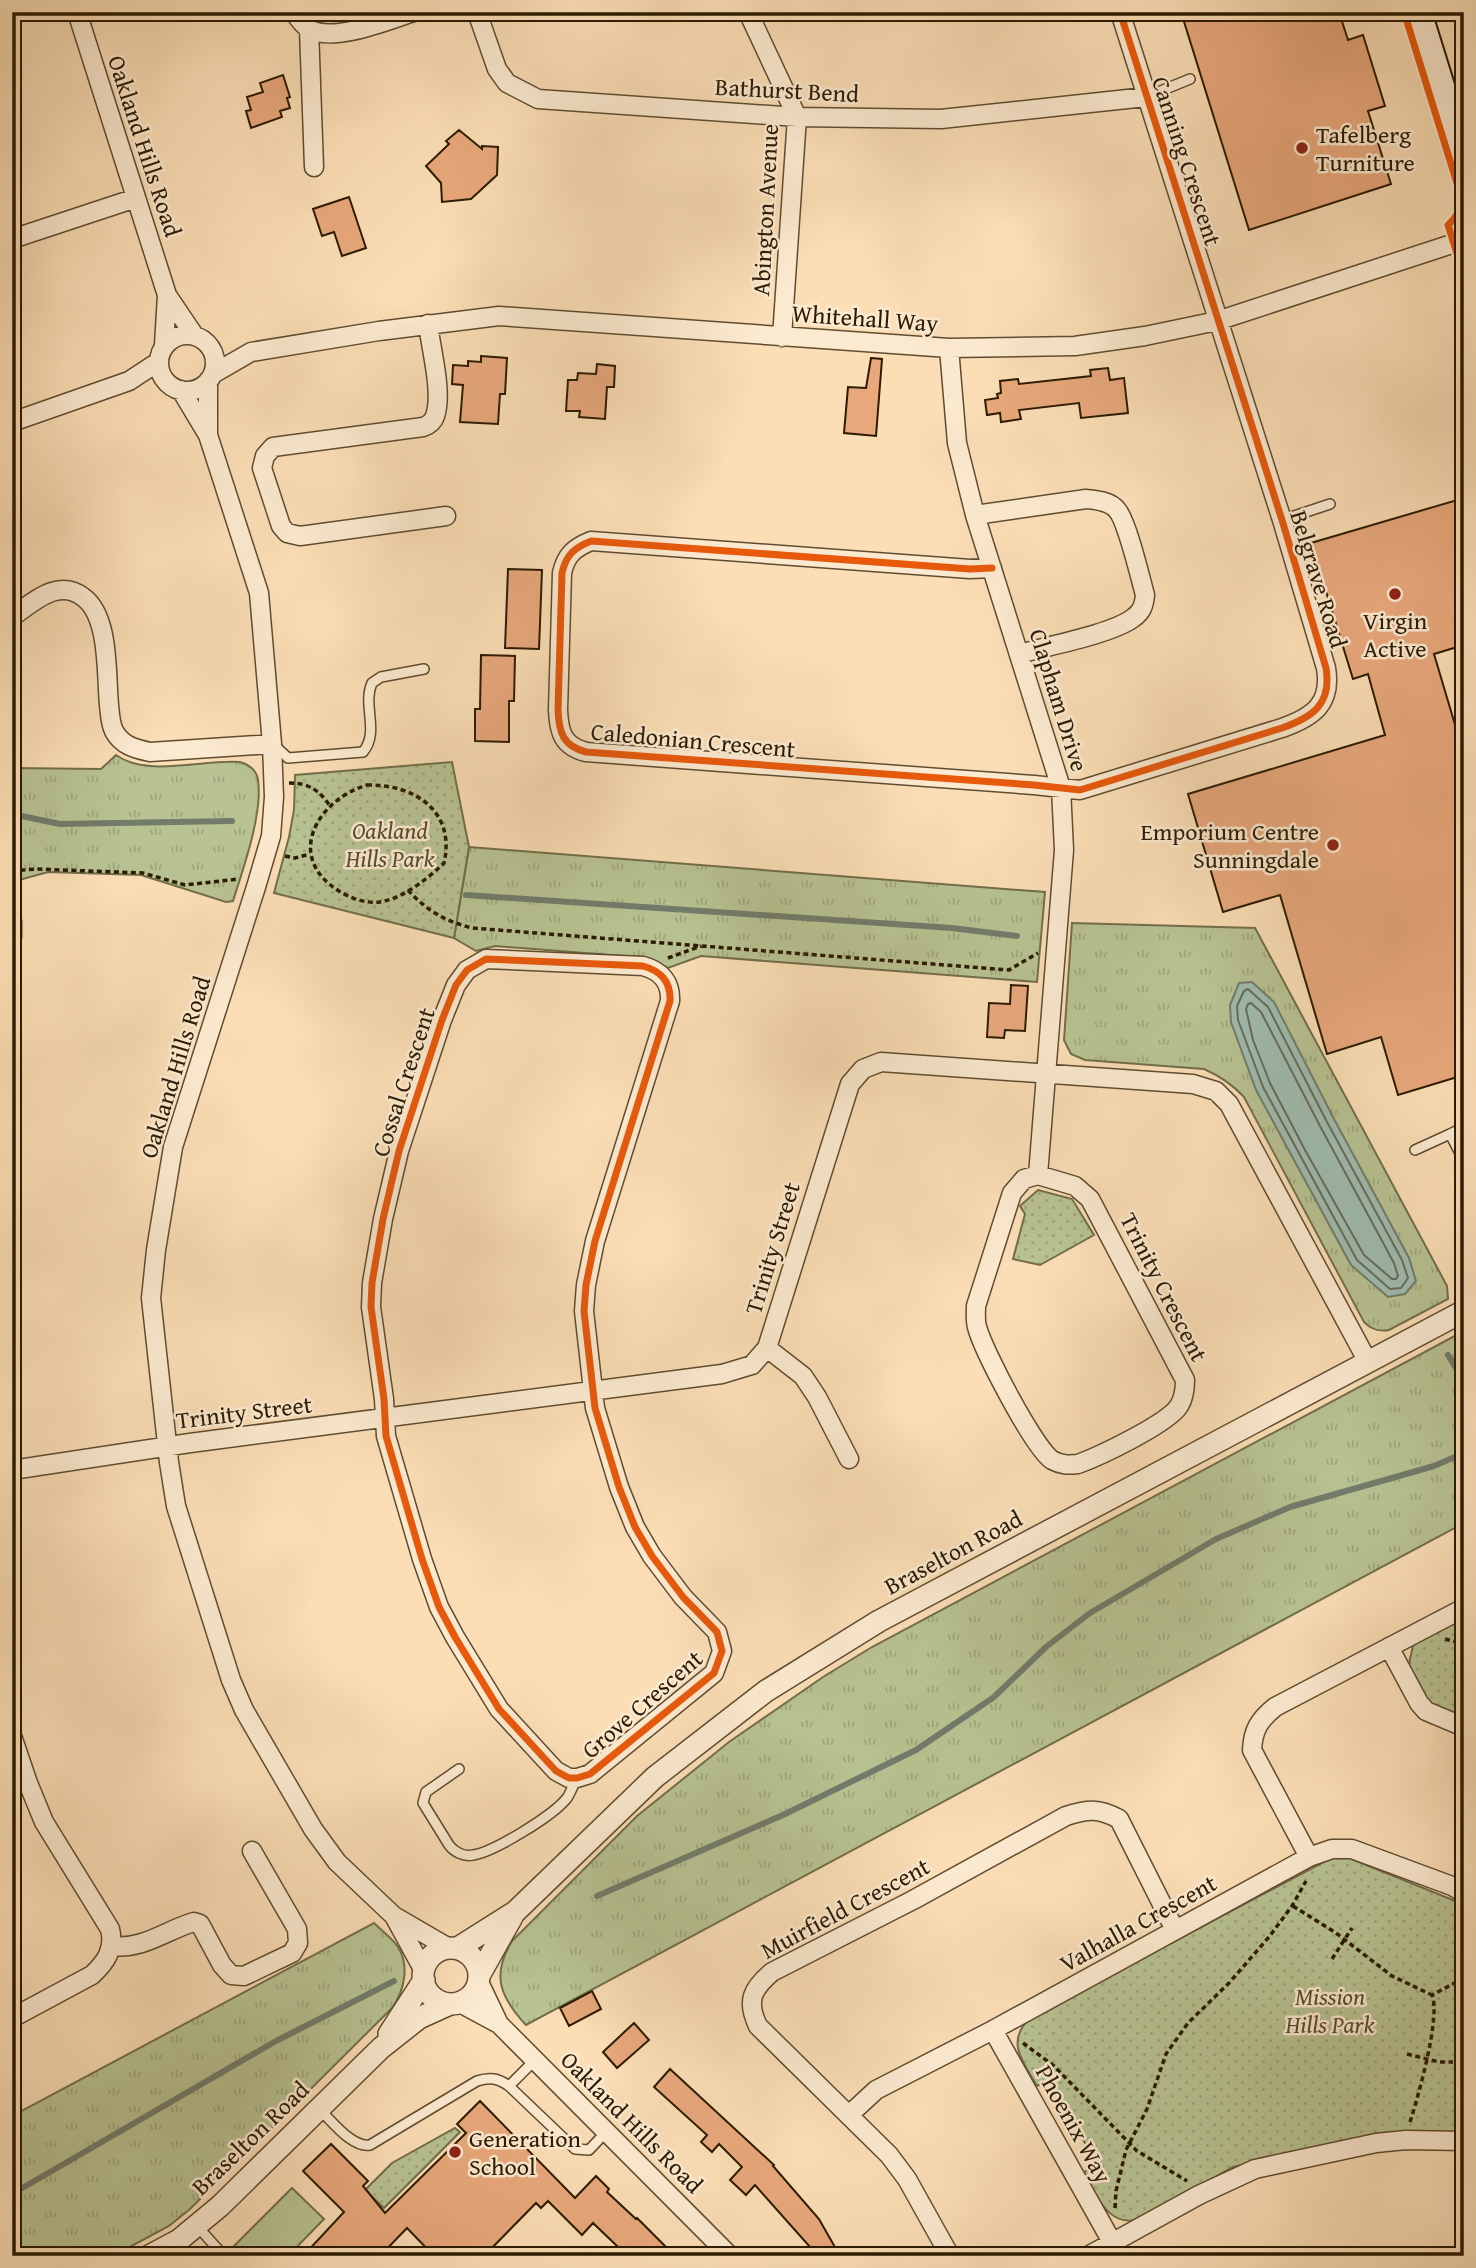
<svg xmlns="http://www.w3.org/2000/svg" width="1476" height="2268" font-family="'Gentium Book Plus',serif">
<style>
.grass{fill:url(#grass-tufts);stroke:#726e4a;stroke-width:2}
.park{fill:url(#park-dots);stroke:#726e4a;stroke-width:2}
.pitch{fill:#b8c292;stroke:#726e4a;stroke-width:2}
.water{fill:#9fbcb0;stroke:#717c6b;stroke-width:2}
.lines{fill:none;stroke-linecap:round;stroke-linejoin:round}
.shore{stroke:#656c5a;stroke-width:2}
.stream{stroke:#717c6b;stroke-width:6}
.building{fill:#e8a87c;stroke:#2b1b03;stroke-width:2}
.service-casing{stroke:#5f4c30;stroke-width:12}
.minor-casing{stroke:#5f4c30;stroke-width:21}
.tertiary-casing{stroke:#5f4c30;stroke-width:24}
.secondary-casing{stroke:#2b1b03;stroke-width:28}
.path{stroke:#2b1b03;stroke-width:3.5;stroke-dasharray:5 3.5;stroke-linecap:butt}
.service{stroke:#fcead0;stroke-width:9}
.minor{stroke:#fcead0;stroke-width:18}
.tertiary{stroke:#fcead0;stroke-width:21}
.secondary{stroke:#fcead0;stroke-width:24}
.cycleway-casing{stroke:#fcead0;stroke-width:11}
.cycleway{stroke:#e8590c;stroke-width:7}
.poi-dot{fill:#8f2418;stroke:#fcead0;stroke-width:2.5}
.labels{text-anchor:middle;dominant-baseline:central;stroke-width:5;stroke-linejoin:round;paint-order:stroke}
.street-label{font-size:24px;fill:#2b1b03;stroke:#fcead0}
.poi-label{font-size:24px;fill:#2b1b03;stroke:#fcead0;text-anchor:start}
.park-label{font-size:24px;font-style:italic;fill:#554d2e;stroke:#fcead0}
</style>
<defs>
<pattern id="grass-tufts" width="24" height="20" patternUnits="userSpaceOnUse" patternTransform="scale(1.75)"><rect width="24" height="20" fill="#b8c292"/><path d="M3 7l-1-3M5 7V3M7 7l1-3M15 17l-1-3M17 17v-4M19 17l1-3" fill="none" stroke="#9ea67c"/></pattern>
<pattern id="park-dots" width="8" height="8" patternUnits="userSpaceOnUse" patternTransform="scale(1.75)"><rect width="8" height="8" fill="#b8c292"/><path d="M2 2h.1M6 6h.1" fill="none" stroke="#9ea67c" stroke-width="1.8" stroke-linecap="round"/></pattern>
</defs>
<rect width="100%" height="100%" fill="#fbdeb6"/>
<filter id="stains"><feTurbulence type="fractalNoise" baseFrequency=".00286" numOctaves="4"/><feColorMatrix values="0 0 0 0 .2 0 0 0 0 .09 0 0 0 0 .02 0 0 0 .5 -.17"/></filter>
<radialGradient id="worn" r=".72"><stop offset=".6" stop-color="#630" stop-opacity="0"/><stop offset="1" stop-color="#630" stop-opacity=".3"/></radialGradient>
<path class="grass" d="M 116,755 C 148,778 202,759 240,762 C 248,764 257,770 258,780 C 263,814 243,869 233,901 L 226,902 L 141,875 L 48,872 L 12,882 L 12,768 L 101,769 Z
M 469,847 L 1045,892 L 1037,982 L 701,956 L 668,968 L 649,958 L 495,946 L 476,951 L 454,938 Z
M 1072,923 L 1255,928 L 1447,1286 L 1448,1299 L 1389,1330 C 1378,1332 1371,1329 1364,1322 L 1244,1097 C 1232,1084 1220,1076 1204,1069 L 1085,1060 L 1071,1054 L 1064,1040 Z
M 1464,1331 L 1464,1523 L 526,2025 C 500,1997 491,1975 512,1941 L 637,1816 L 729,1742 L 823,1677 L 872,1647 Z
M 374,1923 C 381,1930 392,1938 398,1947 C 410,1966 404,1990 393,2007 L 190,2209 L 169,2226 L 113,2256 L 12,2256 L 12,2116 Z"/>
<path class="park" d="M 452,762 L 469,847 L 454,938 L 274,893 L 289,837 L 294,810 L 295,775 Z
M 1038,1190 L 1072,1199 L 1094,1235 L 1040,1265 L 1013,1259 L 1025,1214 L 1020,1206 Z
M 1464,1616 L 1464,1717 L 1429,1703 L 1410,1671 L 1409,1663 L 1413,1646 L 1419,1640 Z
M 1335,1856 L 1344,1856 L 1458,1902 L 1464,1912 L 1464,2132 L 1390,2132 L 1233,2167 L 1138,2220 C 1106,2226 1097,2195 1084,2172 L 1096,2164 L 1051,2079 L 1037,2086 C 1023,2062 1005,2042 1030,2018 Z
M 455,2128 L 460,2132 L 384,2208 L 365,2190 L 392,2163 Z"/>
<path class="pitch" d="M 292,2188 L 324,2219 L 288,2256 L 230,2256 L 227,2253 Z"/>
<path class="water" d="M 1252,982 L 1274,1002 L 1334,1119 L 1409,1258 L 1416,1281 L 1405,1294 L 1388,1297 L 1351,1265 L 1256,1090 L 1231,1022 L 1230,1005 L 1239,983 Z"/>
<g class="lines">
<path class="shore" d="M 1248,989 L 1268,1007 L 1327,1122 L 1402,1260 L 1408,1278 L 1401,1288 L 1390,1289 L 1357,1260 L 1263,1087 L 1238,1020 L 1237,1006 L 1244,991 Z
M 1251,1003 L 1261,1012 L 1320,1126 L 1394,1263 L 1398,1276 L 1396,1279 L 1392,1279 L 1364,1255 L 1305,1150 L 1270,1083 L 1253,1040 L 1246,1009 L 1248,1004 Z"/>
<path class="stream" d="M 12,814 L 60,824 L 232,821
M 466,895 L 952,928 L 1017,936
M 1448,1355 L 1464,1381
M 597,1896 L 783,1815 L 916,1750 L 994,1697 L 1046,1647 L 1090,1613 L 1216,1539 L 1290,1507 L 1434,1466 L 1464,1453
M 12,2194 L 276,2041 L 394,1981"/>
</g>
<path class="building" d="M 1181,12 L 1339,12 L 1348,40 L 1363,35 L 1385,106 L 1368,111 L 1391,184 L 1249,230 Z
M 283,75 L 290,97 L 287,98 L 290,108 L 280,111 L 282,117 L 251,128 L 246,111 L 251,110 L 247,97 L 263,92 L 260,83 Z
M 459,130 L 482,149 L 482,146 L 498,147 L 497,175 L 471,199 L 442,202 L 441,183 L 426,166 L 449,144 L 446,141 Z
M 349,197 L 366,248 L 342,256 L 334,232 L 322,236 L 313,209 Z
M 481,356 L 507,358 L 505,394 L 500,394 L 498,424 L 460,422 L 463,385 L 452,384 L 453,365 L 468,366 L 468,361 L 481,362 Z
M 871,358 L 882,359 L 876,436 L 844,433 L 848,387 L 866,388 Z
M 597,364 L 615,366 L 614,387 L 607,387 L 605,419 L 579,417 L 580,411 L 566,411 L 568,380 L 577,380 L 578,373 L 596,374 Z
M 1108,368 L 1110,380 L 1124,378 L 1128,413 L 1081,418 L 1079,403 L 1019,410 L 1021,419 L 1001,422 L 1000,413 L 987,415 L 985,400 L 998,398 L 997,394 L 1001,393 L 1000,381 L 1018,379 L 1019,384 L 1091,376 L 1090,370 Z
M 1464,498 L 1464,645 L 1434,654 L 1464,755 L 1464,1075 L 1398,1095 L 1381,1037 L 1327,1054 L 1280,895 L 1223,912 L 1188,794 L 1385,735 L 1368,674 L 1353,679 L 1311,543 Z
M 508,569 L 542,570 L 539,649 L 505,648 Z
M 481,655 L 515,656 L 514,701 L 509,701 L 509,742 L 475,741 L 475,709 L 480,709 Z
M 1011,985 L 1028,986 L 1025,1031 L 1005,1030 L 1004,1038 L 987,1037 L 989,1003 L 1010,1004 Z
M 592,1991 L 601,2009 L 569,2026 L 560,2008 Z
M 634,2023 L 649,2040 L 617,2068 L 603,2052 Z
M 670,2069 L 774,2165 L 773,2166 L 819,2219 L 840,2256 L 818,2256 L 755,2185 L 746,2195 L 730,2180 L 742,2167 L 719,2144 L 712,2152 L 701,2142 L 707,2135 L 654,2087 Z
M 480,2101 L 575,2198 L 596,2176 L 609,2189 L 607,2192 L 636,2219 L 637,2218 L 675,2256 L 607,2256 L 617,2246 L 593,2223 L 582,2235 L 548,2201 L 541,2208 L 536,2203 L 484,2256 L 434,2256 L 407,2228 L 380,2256 L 303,2256 L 344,2212 L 303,2171 L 331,2144 L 368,2181 L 363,2186 L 385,2213 L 466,2133 L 457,2124 Z"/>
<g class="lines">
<defs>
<path id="service" d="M 1146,97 L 1190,79
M 1282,520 L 1330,504
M 273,744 L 288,758 L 363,752 C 380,732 362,705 372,683 L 381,677 L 424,669
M 1464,1127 L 1450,1134 L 1464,1161
M 1415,1150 L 1450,1134
M 459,1769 L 426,1792 L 423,1803 L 449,1845 C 454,1852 464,1857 473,1855 C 494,1852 554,1815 567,1798 C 571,1792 573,1785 577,1778
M 509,2086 L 535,2060
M 320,2110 C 332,2121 352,2148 370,2145 L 477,2081 C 490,2077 498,2078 509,2086 L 575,2149 L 589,2150 L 607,2131
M 198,2227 L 224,2256
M 180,2241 L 188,2256"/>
<path id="minor" d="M 77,12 L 167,295 L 194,335
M 294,12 C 298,18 303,25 309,29 C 334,43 388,20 414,12
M 477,12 L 497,69 L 507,83 L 538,99 L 797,117 L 941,119 L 1146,97
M 748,12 L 797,117 L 782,337
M 309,29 L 314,167
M 12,239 L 136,198
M 428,324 C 431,349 443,393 435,416 C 433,422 429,425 423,427 L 273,447 L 265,456 L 262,468 L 281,526 L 287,533 L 300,536 L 446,516
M159 363a28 28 0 1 1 56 0a28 28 0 1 1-56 0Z
M 164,345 L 167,295
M 949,348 L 957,443 L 975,515 L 1061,788 L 1064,850 L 1038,1175 L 1075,1186 L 1090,1199 L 1185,1380 C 1185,1389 1184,1398 1179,1406 C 1167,1424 1100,1456 1078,1464 C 1068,1465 1061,1465 1052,1460 C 1034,1448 983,1350 977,1327 C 975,1320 976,1313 976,1306 L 1012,1193 L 1024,1179 L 1038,1175
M 213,374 L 251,352 L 379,331 L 499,316 L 949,348 L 1075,346 L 1145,336 L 1217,321 L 1464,240
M 208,381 L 208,435
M 181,390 L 208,435 L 259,593 L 272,744 L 274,797 L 271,836 L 256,887 L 173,1147 L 156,1250 L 151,1298 L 169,1462 L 176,1506 L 231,1680 L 244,1710 L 313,1829 L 337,1862 L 394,1916 L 449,1948
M 12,422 L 129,381 L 158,362
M 975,515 L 1086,499 C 1096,500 1110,501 1117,510 C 1127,521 1140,577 1145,595 C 1144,605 1142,612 1133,618 C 1112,634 1047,646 1019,654
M 992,568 L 970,569 L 591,541 C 574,548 566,555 562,573 L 558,710 C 559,733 563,746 586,752 L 1034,785 L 1080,790 L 1282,728 C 1313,717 1332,704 1326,668 L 1282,520 L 1120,12
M 12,617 C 33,602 58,578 83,597 C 110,616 106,675 109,705 C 110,714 110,723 114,731 C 122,746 136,749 150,752 L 272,744
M 12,921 L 12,937
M 486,959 L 643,966 C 661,971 671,982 670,1001 L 595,1241 L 586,1285 L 584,1311 L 595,1408 L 619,1487 L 635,1527 L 652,1556 L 683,1597 L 717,1632 L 722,1651 L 714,1673 L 590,1774 L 577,1778 L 569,1778 L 556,1771 L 499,1709 L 455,1637 L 439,1607 L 422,1559 L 386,1436 L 384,1399 L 371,1307 L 372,1283 L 383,1219 L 399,1151 L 442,1020 L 456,985 L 467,970 Z
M 767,1348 L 803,1376 L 817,1397 L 849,1459
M 12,1470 L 190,1443 L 722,1374 L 752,1365 L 767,1348 L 850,1084 L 863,1069 L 881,1062 L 1193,1084 L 1216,1091 L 1229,1104 L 1368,1362
M 1389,1647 L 1419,1703 L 1426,1711 L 1464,1727
M 12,1736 L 28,1783 L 44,1822 L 110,1929 C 115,1949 106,1962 92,1975 L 12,2018
M 1309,1857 L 1252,1750 C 1253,1730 1259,1720 1275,1707 L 1464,1608
M 394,1916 L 424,1971
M 112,1946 C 143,1950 166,1930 194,1922 L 200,1924 L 222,1965 L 231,1975 L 244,1976 L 292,1953 L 298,1943 L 297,1929 L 252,1851
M 479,1982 L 499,2024
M 460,2003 L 499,2024 L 730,2256
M 993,2030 L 1112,2242
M 849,2115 L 876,2090 L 993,2030 L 1309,1857 L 1332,1849 L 1352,1849 L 1452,1886 L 1464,1893
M 950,2256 L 907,2179 L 889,2155 L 758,2026 C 746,2001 752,1989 772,1972 L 913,1900 L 1066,1816 C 1087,1809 1099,1808 1119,1819 L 1175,1930
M 1088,2256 L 1199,2195 L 1255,2169 L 1376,2143 L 1406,2140 L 1464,2141"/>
<path id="tertiary" d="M423 1976a28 28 0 1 1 56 0a28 28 0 1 1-56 0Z
M 458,1948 L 515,1912 L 655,1777 L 766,1691 L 879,1621 L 1464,1311
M 480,1974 L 512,1917
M 389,2034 L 424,1980
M 149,2256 L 179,2240 L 220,2206 L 381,2048 L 419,2018 L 450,2004"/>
<path id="secondary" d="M 1419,12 L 1464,157"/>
</defs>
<use href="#service" class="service-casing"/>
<use href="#minor" class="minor-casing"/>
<use href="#tertiary" class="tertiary-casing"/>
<use href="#secondary" class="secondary-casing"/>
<path class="path" d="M 289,783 C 309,783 319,790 330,806
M 367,785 C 414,784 456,811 444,863 C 427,879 404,898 380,902 C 367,904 350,898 339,891 C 284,857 317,800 367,785 Z
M 285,856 L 295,858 L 310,854
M 12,871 L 36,869 L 143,873 L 185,885 L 239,879
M 408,890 C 427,911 445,921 472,928 L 1009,970 L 1038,953
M 668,958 L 701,946
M 1445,1639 L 1464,1644
M 1293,1906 L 1336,1933 L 1392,1976 L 1432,1995
M 1332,1959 L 1352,1928
M 1023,2043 L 1054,2066 L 1137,2151 L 1187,2181
M 1407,2054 L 1439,2062 L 1453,2062
M 1410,2122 C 1418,2097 1441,2017 1432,1995 L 1464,1978
M 1115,2208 L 1116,2191 L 1126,2150 L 1147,2109 L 1166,2054 L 1188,2023 L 1229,1983 L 1269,1937 L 1292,1906 L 1306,1881"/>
<use href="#service" class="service"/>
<use href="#minor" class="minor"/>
<use href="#tertiary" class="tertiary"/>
<use href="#secondary" class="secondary"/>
<defs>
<path id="cycleway" d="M 1404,12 L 1460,193 C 1462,207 1458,216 1448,225 L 1461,266 L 1464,266
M 992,568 L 970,569 L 591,541 C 574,548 566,555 562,573 L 558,710 C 559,733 563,746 586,752 L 1034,785 L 1080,790 L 1282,728 C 1313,717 1332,704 1326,668 L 1282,520 L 1120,12
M 486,959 L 643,966 C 661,971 671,982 670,1001 L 595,1241 L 586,1285 L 584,1311 L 595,1408 L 619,1487 L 635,1527 L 652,1556 L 683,1597 L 717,1632 L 722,1651 L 714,1673 L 590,1774 L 577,1778 L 569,1778 L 556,1771 L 499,1709 L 455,1637 L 439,1607 L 422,1559 L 386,1436 L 384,1399 L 371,1307 L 372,1283 L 383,1219 L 399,1151 L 442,1020 L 456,985 L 467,970 Z"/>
</defs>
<use href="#cycleway" class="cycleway-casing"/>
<use href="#cycleway" class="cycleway"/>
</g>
<g class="poi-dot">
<circle cx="1302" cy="148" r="7"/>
<circle cx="1395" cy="594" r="7"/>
<circle cx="1333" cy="845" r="7"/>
<circle cx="455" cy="2152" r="7"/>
</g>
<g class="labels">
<g class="street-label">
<text transform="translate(787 90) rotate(3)">Bathurst Bend</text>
<text transform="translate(145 146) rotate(72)">Oakland Hills Road</text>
<text transform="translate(1187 161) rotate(72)">Canning Crescent</text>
<text transform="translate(765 210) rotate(-87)">Abington Avenue</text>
<text transform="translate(865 318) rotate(4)">Whitehall Way</text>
<text transform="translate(1319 579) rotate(73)">Belgrave Road</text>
<text transform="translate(1059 700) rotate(73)">Clapham Drive</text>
<text transform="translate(693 740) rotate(5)">Caledonian Crescent</text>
<text transform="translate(175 1067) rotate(-73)">Oakland Hills Road</text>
<text transform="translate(403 1082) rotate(-72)">Cossal Crescent</text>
<text transform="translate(772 1248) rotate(-73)">Trinity Street</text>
<text transform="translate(1164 1287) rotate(63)">Trinity Crescent</text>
<text transform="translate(244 1412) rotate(-7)">Trinity Street</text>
<text transform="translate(953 1552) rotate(-28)">Braselton Road</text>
<text transform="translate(642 1704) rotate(-41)">Grove Crescent</text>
<text transform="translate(845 1908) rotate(-28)">Muirfield Crescent</text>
<text transform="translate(1138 1923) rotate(-29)">Valhalla Crescent</text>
<text transform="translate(632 2122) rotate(45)">Oakland Hills Road</text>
<text transform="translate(1074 2124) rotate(61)">Phoenix Way</text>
<text transform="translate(250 2138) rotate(-44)">Braselton Road</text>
</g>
<g class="poi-label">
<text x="1316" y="134">Tafelberg<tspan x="1316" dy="28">Turniture</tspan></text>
<text x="1395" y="620" text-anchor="middle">Virgin<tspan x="1395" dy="28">Active</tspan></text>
<text x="1319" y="831" text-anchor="end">Emporium Centre<tspan x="1319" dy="28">Sunningdale</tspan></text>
<text x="469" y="2138">Generation<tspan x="469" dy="28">School</tspan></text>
</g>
<g class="park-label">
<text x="390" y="830">Oakland<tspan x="390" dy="28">Hills Park</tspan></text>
<text x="1330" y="1996">Mission<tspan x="1330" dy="28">Hills Park</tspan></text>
</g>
</g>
<rect width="1476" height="2268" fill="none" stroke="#fbdeb6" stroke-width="42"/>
<rect x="14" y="14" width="1448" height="2240" fill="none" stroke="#2b1b03" stroke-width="3.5"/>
<rect x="21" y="21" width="1434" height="2226" fill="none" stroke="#2b1b03" stroke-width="2"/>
<rect width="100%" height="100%" filter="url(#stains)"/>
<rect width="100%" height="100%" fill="url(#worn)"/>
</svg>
